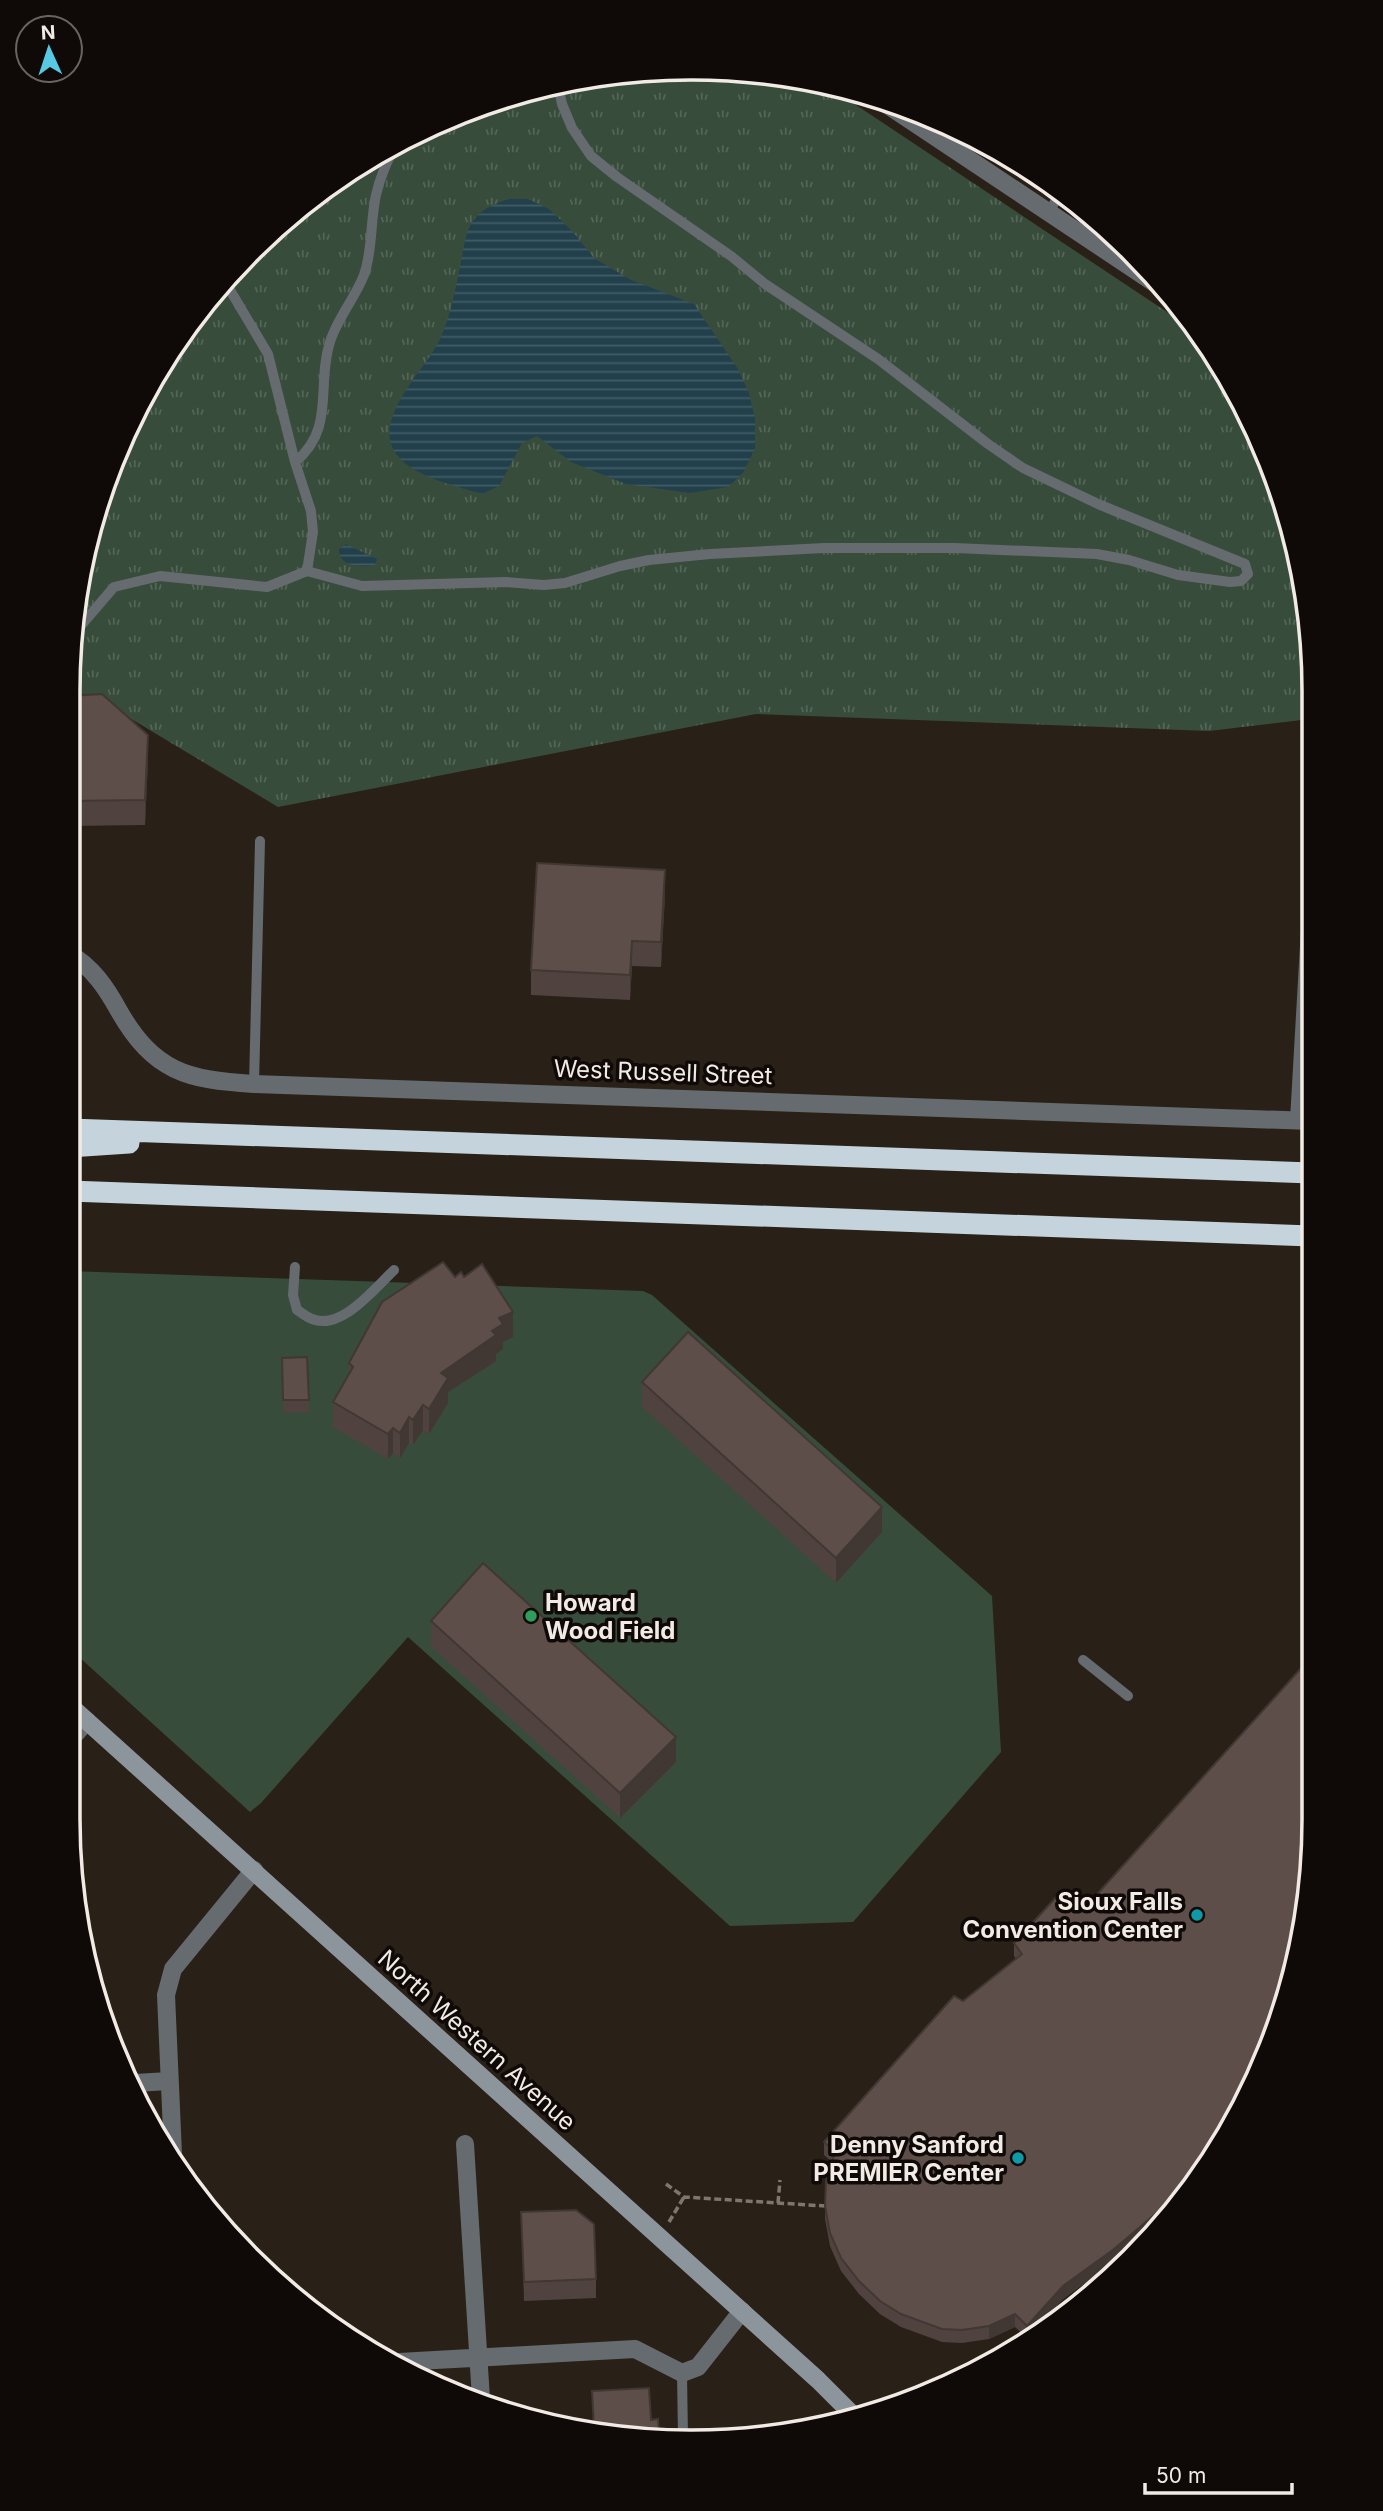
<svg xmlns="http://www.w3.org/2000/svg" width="1383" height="2511" font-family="Inter,sans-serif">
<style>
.grass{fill:url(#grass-tufts)}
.pitch{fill:#374c3b}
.water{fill:url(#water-rules)}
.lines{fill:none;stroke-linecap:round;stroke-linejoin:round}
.path{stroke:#7f776f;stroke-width:3.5;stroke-dasharray:7 3.5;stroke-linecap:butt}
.lane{stroke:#656b6f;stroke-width:10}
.street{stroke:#656b6f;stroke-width:18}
.secondary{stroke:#8b959b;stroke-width:18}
.highway{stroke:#c4d3dc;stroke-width:21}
.wall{fill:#50433f}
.shaded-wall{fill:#413733}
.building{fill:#5d4e49;stroke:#413733;stroke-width:2}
.leisure-dot{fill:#2e9e5b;stroke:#0f0a07;stroke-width:2.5}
.culture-dot{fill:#0f9aa8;stroke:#0f0a07;stroke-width:2.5}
.labels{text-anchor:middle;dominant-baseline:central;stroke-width:7;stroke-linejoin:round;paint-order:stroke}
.street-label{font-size:24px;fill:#f2ebe5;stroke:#0f0a07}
.poi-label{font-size:24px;font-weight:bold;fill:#f2ebe5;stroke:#0f0a07;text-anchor:end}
.rim{fill:none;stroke:#f2ebe5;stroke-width:3.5}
</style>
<defs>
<pattern id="grass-tufts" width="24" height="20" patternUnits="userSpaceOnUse" patternTransform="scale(1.75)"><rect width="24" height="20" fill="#374c3b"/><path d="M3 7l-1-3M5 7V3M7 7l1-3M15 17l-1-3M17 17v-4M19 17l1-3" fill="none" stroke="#546657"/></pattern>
<pattern id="water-rules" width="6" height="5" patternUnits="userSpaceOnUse" patternTransform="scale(1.75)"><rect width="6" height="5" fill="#21404b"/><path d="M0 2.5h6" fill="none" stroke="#425c65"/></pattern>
</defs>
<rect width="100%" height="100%" fill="#292017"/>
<path class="grass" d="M 650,70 L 772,74 L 829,87 L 1200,334 L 1210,346 L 1282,491 L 1309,611 L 1310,719 L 1209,731 L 756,714 L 278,807 L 103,702 L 70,689 L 70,651 L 90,530 L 152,380 L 223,281 L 312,197 L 415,133 L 530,90 Z"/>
<path class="pitch" d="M 69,1271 L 643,1291 L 652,1295 L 992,1596 L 1001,1752 L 853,1922 L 730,1926 L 408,1637 L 261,1803 L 250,1812 L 68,1647 Z"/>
<path class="water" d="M 509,199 L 528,199 L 549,209 L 573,232 L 594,258 L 631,280 L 694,304 L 738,369 L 749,393 L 755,419 L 755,448 L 743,473 L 728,487 L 690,493 L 626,484 L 571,462 L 537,436 L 522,443 L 499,486 L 482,494 C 454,485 401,475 391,444 C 381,412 422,371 437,345 C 451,319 456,285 462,257 C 464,246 466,230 473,221 C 482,208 495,204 509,199 Z
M 346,544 L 377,559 L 375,565 C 362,568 338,567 339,549 Z"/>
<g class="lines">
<path class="path" d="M 666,2184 L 684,2197 L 825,2206
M 778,2203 L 780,2180
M 669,2222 L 684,2197"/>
<path class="lane" d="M 1049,211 L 1061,193
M 295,462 C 336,429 316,385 330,342 C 337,319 355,298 364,275 C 373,249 370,222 376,195 C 380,177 387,162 395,145
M 307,571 L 362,586 L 506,582 L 544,585 L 565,583 L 620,566 L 649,560 L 710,554 L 824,548 L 955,548 L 1097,554 L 1129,560 L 1178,575 L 1230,582 L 1241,581 L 1248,574 L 1245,564 L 1098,504 L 1023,468 L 988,444 L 878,359 L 765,284 L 731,256 L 617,177 L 591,156 L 572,128 L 562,104 L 558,85
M 72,636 L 114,587 L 160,576 L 267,587 L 307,571 L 313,532 L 311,511 L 295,462 L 268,354 L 230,290 L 227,277
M 254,1084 L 260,841
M 295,1267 L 293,1295 L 297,1310 C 302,1313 307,1317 312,1319 C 341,1331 374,1289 394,1270
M 1083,1660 L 1128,1696
M 682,2373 L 683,2437"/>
<path class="street" d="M 877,98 L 1156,284
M 69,954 C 92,966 107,989 119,1011 C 154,1072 187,1080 254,1084 L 1311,1121
M 1299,1120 L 1310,928
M 68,1742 L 87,1721
M 135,2083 L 169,2081
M 465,2144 L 481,2399
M 173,2154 L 166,1995 L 173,1969 L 254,1870
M 399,2362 L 635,2349 L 682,2373 L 698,2367 L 742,2311"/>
<path class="secondary" d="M 68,1704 L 818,2380 L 852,2414"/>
<path class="highway" d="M 69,1129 L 1311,1173
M 69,1147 L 129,1143
M 69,1191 L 1311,1236"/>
</g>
<path class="wall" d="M 70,696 L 148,760 L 145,825 L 69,826 Z
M 665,895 L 661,967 L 632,966 L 630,1000 L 531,995 L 531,970 Z
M 513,1337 L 503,1342 L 503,1349 L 496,1354 L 496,1361 L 448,1392 L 448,1403 L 429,1434 L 423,1430 L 413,1445 L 409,1443 L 400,1458 L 393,1453 L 388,1459 L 333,1427 L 333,1402 L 349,1375 L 349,1363 Z
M 307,1357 L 309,1412 L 283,1413 L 282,1358 Z
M 642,1382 L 882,1532 L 836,1583 L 642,1407 Z
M 431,1621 L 676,1762 L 620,1818 L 431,1647 Z
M 1014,1943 L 1231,2131 L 1146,2235 L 1114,2262 L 1063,2299 L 1035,2330 L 1025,2336 L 1015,2327 L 989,2339 L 962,2343 L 942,2342 L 901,2327 L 880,2314 L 859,2294 L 841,2271 L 830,2246 L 825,2219 L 825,2206 L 832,2162 L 824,2155 L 824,2142 L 963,2001 L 1016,1959 L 1014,1956 Z
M 521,2212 L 596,2279 L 596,2298 L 524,2301 Z"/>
<path class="shaded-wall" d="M 148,735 L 148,760 L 145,825 L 145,800 Z
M 665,870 L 665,895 L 661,967 L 661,942 Z
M 632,941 L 632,966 L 630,1000 L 630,975 Z
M 513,1312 L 513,1337 L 503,1342 L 503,1349 L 496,1354 L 496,1361 L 448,1392 L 448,1403 L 429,1434 L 429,1409 L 441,1373 L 492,1331 L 499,1318 Z
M 423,1405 L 423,1430 L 413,1445 L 413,1420 Z
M 409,1417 L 409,1443 L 400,1458 L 400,1433 Z
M 393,1428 L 393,1453 L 388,1459 L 388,1434 Z
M 882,1507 L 882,1532 L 836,1583 L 836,1558 Z
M 676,1737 L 676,1762 L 620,1818 L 620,1793 Z
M 1237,2117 L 1231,2131 L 1146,2235 L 1114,2262 L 1063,2299 L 1035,2330 L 1027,2335 L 1027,2326 L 1063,2286 L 1202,2152 Z
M 1015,2314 L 1015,2327 L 989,2339 L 989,2326 Z"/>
<path class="building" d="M 102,694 L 148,735 L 145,800 L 69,801 L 70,696 Z
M 537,863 L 665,870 L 661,942 L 632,941 L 630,975 L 531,970 Z
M 443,1262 L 455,1277 L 461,1272 L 464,1277 L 482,1264 L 513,1312 L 499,1318 L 503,1324 L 492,1331 L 496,1335 L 441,1373 L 448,1378 L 429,1409 L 423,1405 L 413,1420 L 409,1417 L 400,1433 L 393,1428 L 388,1434 L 333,1402 L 353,1367 L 349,1363 L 382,1302 Z
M 688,1332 L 882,1507 L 836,1558 L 642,1382 Z
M 307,1357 L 309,1400 L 283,1400 L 282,1358 Z
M 483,1563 L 676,1737 L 620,1793 L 431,1621 Z
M 1304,1665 L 1313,1673 L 1313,1860 L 1293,1981 L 1237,2117 L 1202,2152 L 1209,2158 L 1160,2210 L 1114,2249 L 1063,2286 L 1027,2326 L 1015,2314 L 989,2326 L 962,2330 L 942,2329 L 901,2314 L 880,2301 L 859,2281 L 841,2258 L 830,2233 L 825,2206 L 826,2181 L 835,2152 L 824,2142 L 954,1996 L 963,2001 L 1022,1954 L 1014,1943 L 1060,1893 L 1081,1912 Z
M 576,2210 L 594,2224 L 596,2279 L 524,2282 L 521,2212 Z
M 649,2388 L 651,2420 L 658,2419 L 659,2434 L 594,2428 L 592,2391 Z"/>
<circle class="leisure-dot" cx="531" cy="1616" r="7"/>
<g class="culture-dot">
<circle cx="1197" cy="1915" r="7"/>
<circle cx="1018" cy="2158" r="7"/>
</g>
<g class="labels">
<g class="street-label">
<text transform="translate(663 1072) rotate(2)">West Russell Street</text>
<text transform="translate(477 2040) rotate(42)">North Western Avenue</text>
</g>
<g class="poi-label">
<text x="545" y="1602" text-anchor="start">Howard<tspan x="545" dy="28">Wood Field</tspan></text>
<text x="1183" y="1901">Sioux Falls<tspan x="1183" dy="28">Convention Center</tspan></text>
<text x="1004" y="2144">Denny Sanford<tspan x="1004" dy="28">PREMIER Center</tspan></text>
</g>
</g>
<path d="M0 0H1383V2511H0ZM691 80H691A611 611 0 0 1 1302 691V1819A611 611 0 0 1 691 2430H691A611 611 0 0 1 80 1819V691A611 611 0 0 1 691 80Z" fill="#0f0a07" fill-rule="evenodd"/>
<path class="rim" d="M691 80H691A611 611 0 0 1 1302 691V1819A611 611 0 0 1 691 2430H691A611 611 0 0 1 80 1819V691A611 611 0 0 1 691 80Z"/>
<g transform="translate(49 49) rotate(357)"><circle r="33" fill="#0f0a07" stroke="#6a6460" stroke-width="2"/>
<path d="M0-5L12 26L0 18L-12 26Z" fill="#57c9e2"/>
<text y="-10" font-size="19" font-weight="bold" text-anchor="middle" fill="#f2ebe5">N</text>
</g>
<path d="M1145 2483v10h147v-10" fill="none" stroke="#f2ebe5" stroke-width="3.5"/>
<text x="1156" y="2483" font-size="21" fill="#f2ebe5" stroke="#0f0a07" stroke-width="5" paint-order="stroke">50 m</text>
</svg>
